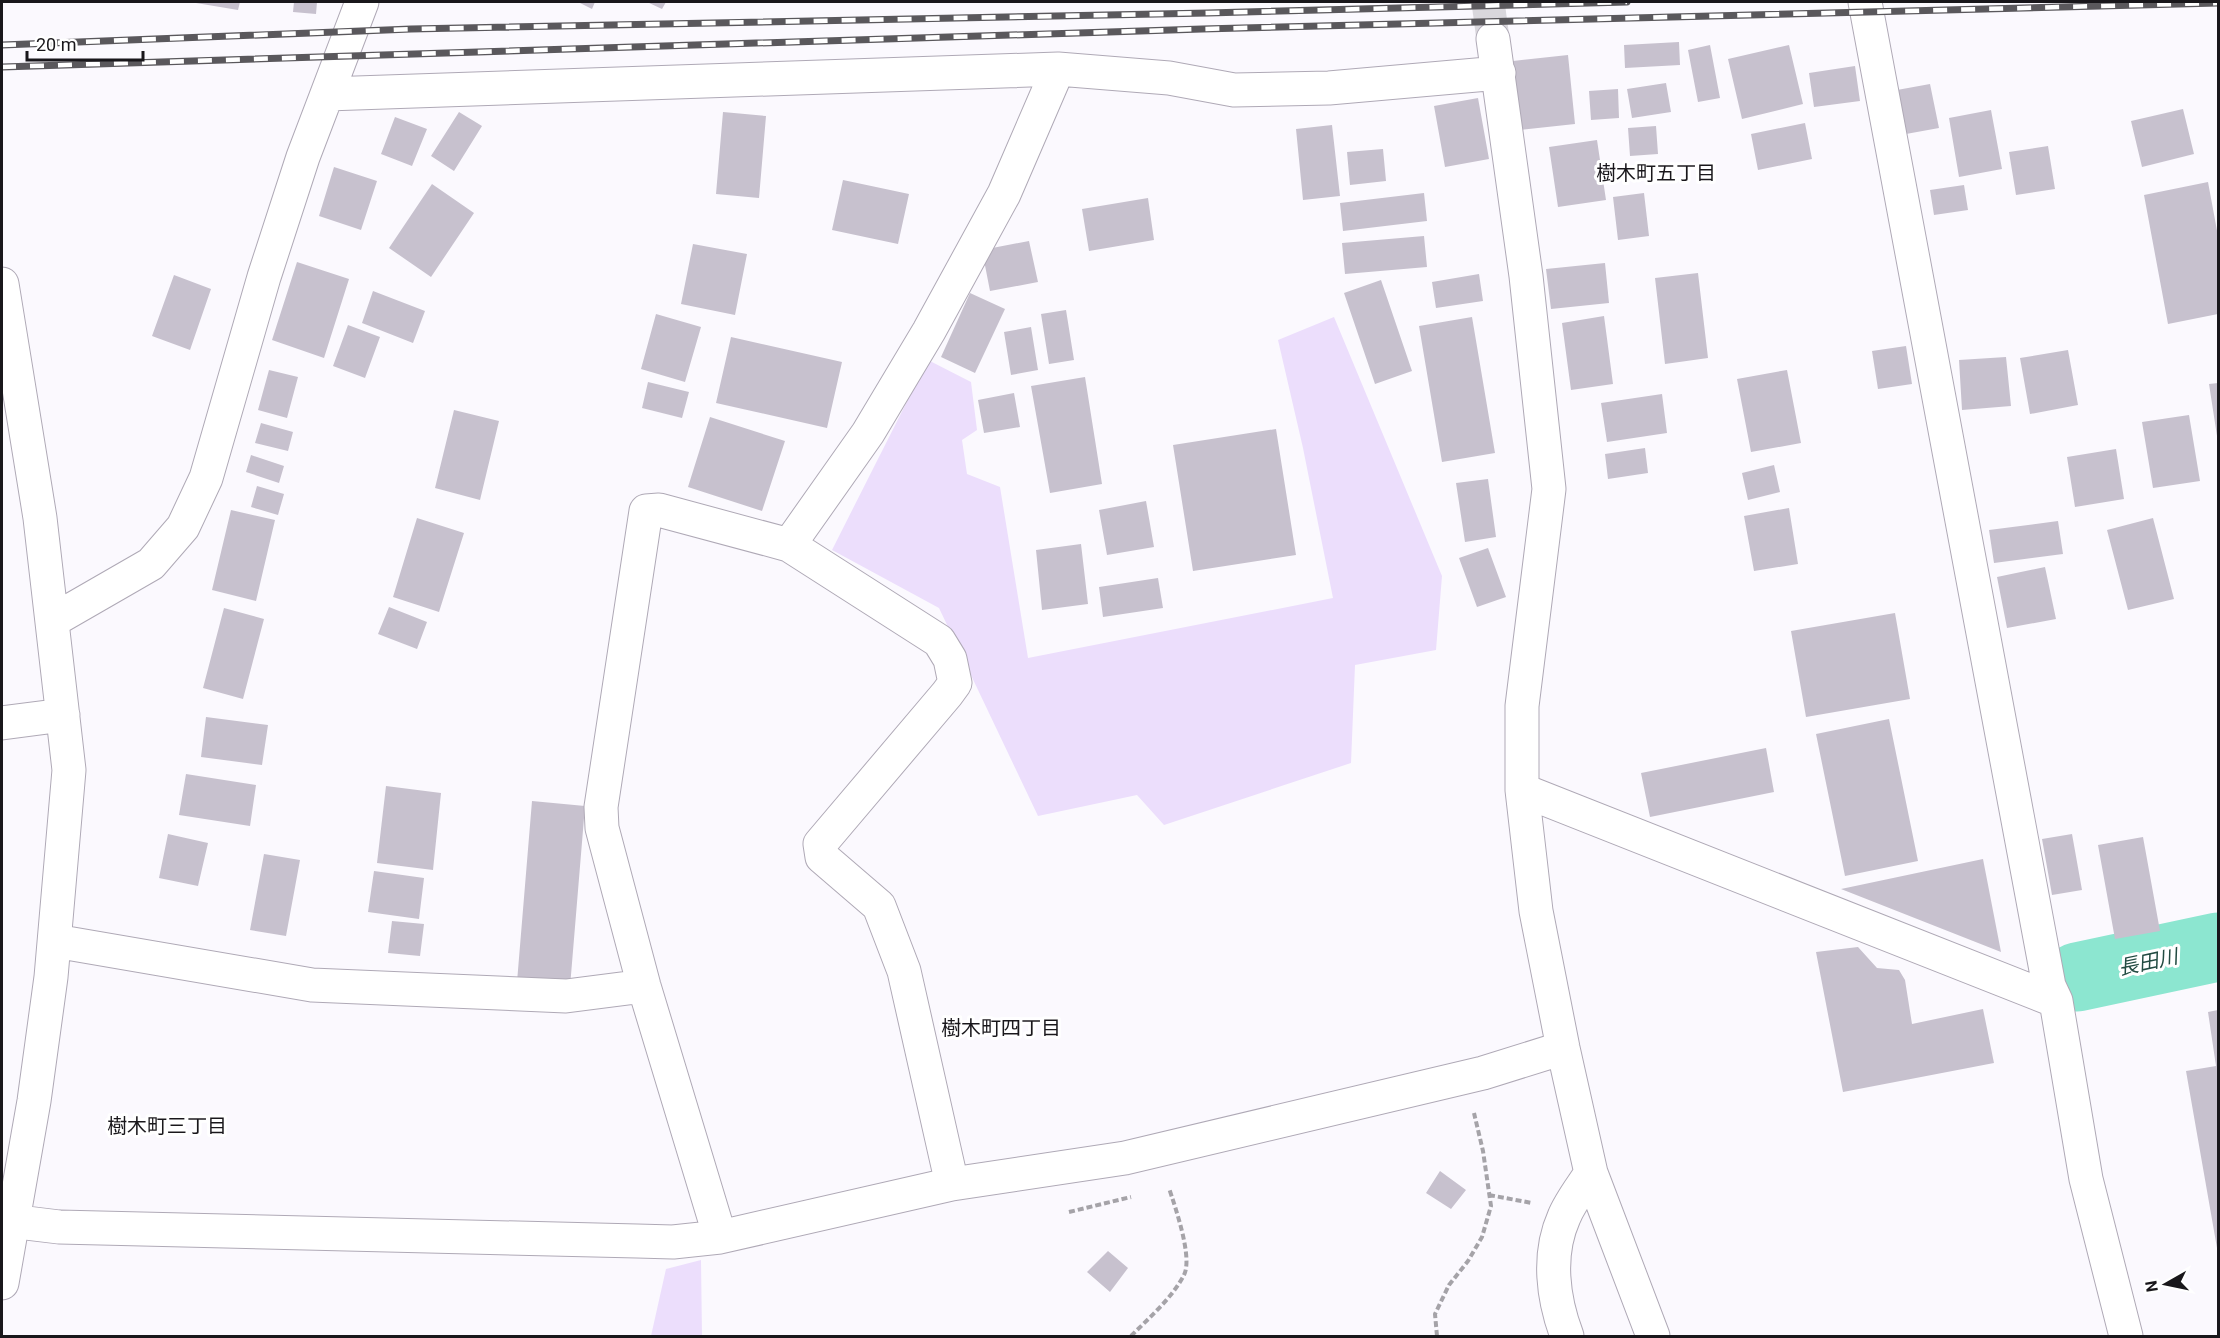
<svg xmlns="http://www.w3.org/2000/svg" width="2220" height="1338" font-family="Roboto,'Noto Sans JP',sans-serif">
<style>
.green{fill:#ecdefc}
.lines{fill:none;stroke-linecap:round;stroke-linejoin:round}
.river{stroke:#8ce6d0;stroke-width:69}
.building{fill:#c7c1ce}
.minor-tunnel{stroke:#d9d7dc;stroke-width:33;stroke-dasharray:33 16;stroke-linecap:butt}
.minor-casing{stroke:#afa9b6;stroke-width:35}
.path{stroke:#a5a3a8;stroke-width:4;stroke-dasharray:6 3;stroke-linecap:butt}
.minor{stroke:#fff;stroke-width:33}
.rail-casing{stroke:#5a585c;stroke-width:7}
.rail{stroke:#fff;stroke-width:4.5;stroke-dasharray:14;stroke-linecap:butt}
.labels{text-anchor:middle;dominant-baseline:central;stroke-width:6;stroke-linejoin:round;paint-order:stroke}
.neighbourhood-label{font-size:20px;fill:#19171b;stroke:#fff}
.water-label{font-size:20px;font-style:italic;fill:#224b42;stroke:#fff}
</style>
<rect width="100%" height="100%" fill="#fbf9fe"/>
<path class="green" d="M 1334,317 L 1442,576 L 1436,650 L 1355,665 L 1351,763 L 1164,825 L 1137,795 L 1038,816 L 939,608 L 832,550 L 928,360 L 971,382 L 977,430 L 962,440 L 967,474 L 1000,487 L 1028,658 L 1333,598 L 1303,448 L 1278,340 Z
M 701,1260 L 702,1336 L 651,1336 L 666,1269 Z"/>
<g class="lines">
<path class="river" d="M 2077,977 L 2218,947"/>
</g>
<path class="building" d="M 190,2 L 240,2 L 238,10 Z
M 294,2 L 317,2 L 316,14 L 293,12 Z
M 578,2 L 595,2 L 592,9 Z
M 647,2 L 666,2 L 662,9 Z
M 1679,42 L 1680,65 L 1625,68 L 1624,45 Z
M 1710,45 L 1720,98 L 1698,102 L 1688,50 Z
M 1789,45 L 1803,104 L 1742,119 L 1728,59 Z
M 1568,55 L 1575,124 L 1520,130 L 1513,61 Z
M 1855,66 L 1860,101 L 1814,107 L 1809,73 Z
M 1666,83 L 1671,112 L 1632,118 L 1627,89 Z
M 1930,84 L 1939,128 L 1906,134 L 1897,90 Z
M 1618,89 L 1619,118 L 1591,120 L 1589,91 Z
M 1478,98 L 1489,159 L 1445,167 L 1434,106 Z
M 2183,109 L 2194,154 L 2142,167 L 2131,121 Z
M 1991,110 L 2002,169 L 1959,177 L 1949,118 Z
M 459,112 L 482,126 L 454,171 L 431,156 Z
M 723,112 L 766,116 L 759,198 L 716,194 Z
M 395,117 L 427,129 L 412,166 L 381,154 Z
M 1805,123 L 1812,159 L 1758,170 L 1751,134 Z
M 1332,125 L 1340,196 L 1303,200 L 1296,129 Z
M 1656,126 L 1658,154 L 1630,156 L 1628,128 Z
M 1597,140 L 1606,200 L 1558,207 L 1549,147 Z
M 2048,146 L 2055,189 L 2016,195 L 2009,152 Z
M 1383,149 L 1386,181 L 1350,185 L 1347,152 Z
M 334,167 L 377,181 L 361,230 L 319,216 Z
M 843,180 L 909,194 L 898,244 L 832,230 Z
M 2208,182 L 2218,236 L 2218,314 L 2168,324 L 2144,195 Z
M 432,184 L 474,213 L 431,277 L 389,248 Z
M 1964,185 L 1968,210 L 1934,215 L 1930,190 Z
M 1424,193 L 1427,221 L 1343,231 L 1340,203 Z
M 1644,193 L 1649,236 L 1618,240 L 1613,197 Z
M 1148,198 L 1154,240 L 1089,251 L 1082,209 Z
M 1424,236 L 1427,267 L 1345,274 L 1342,243 Z
M 1029,241 L 1038,282 L 990,291 L 982,250 Z
M 693,244 L 747,254 L 735,315 L 681,304 Z
M 297,262 L 349,279 L 324,358 L 272,340 Z
M 1605,263 L 1609,303 L 1551,309 L 1546,269 Z
M 1698,273 L 1708,358 L 1665,364 L 1655,278 Z
M 1479,274 L 1483,301 L 1436,308 L 1432,282 Z
M 174,275 L 211,289 L 190,350 L 152,336 Z
M 1381,280 L 1412,371 L 1375,384 L 1344,293 Z
M 373,291 L 425,311 L 413,343 L 362,323 Z
M 970,293 L 1005,309 L 975,373 L 941,357 Z
M 1066,310 L 1074,360 L 1049,364 L 1041,314 Z
M 656,314 L 701,327 L 685,382 L 641,369 Z
M 1604,316 L 1613,384 L 1571,390 L 1562,323 Z
M 1472,317 L 1495,453 L 1442,462 L 1419,326 Z
M 348,325 L 380,337 L 365,378 L 333,366 Z
M 1031,327 L 1038,370 L 1011,375 L 1004,332 Z
M 731,337 L 842,362 L 827,428 L 716,403 Z
M 1906,346 L 1912,384 L 1878,389 L 1872,351 Z
M 2068,350 L 2078,405 L 2030,414 L 2020,358 Z
M 2006,357 L 2011,406 L 1962,410 L 1959,360 Z
M 269,370 L 298,377 L 287,418 L 258,410 Z
M 1787,370 L 1801,443 L 1751,452 L 1737,379 Z
M 1085,377 L 1102,484 L 1050,493 L 1031,386 Z
M 648,382 L 689,392 L 682,418 L 642,408 Z
M 2218,383 L 2218,435 L 2217,436 L 2209,384 Z
M 1014,393 L 1020,427 L 984,433 L 978,400 Z
M 1662,394 L 1667,433 L 1607,442 L 1601,403 Z
M 454,410 L 499,421 L 480,500 L 435,488 Z
M 2189,415 L 2200,481 L 2153,488 L 2142,422 Z
M 710,417 L 785,441 L 762,511 L 688,487 Z
M 261,423 L 293,432 L 288,451 L 255,443 Z
M 1276,429 L 1296,555 L 1193,571 L 1173,445 Z
M 1645,448 L 1648,473 L 1608,479 L 1605,454 Z
M 2116,449 L 2124,499 L 2075,507 L 2067,457 Z
M 251,455 L 284,466 L 279,483 L 246,472 Z
M 1774,465 L 1780,492 L 1748,500 L 1742,473 Z
M 1488,479 L 1496,537 L 1465,542 L 1456,483 Z
M 257,486 L 284,494 L 278,515 L 251,507 Z
M 1146,501 L 1154,547 L 1107,555 L 1099,510 Z
M 1789,508 L 1798,564 L 1754,571 L 1744,516 Z
M 231,510 L 275,520 L 256,601 L 212,590 Z
M 417,518 L 464,533 L 439,612 L 393,597 Z
M 2153,518 L 2174,599 L 2128,610 L 2107,530 Z
M 2058,521 L 2063,554 L 1994,563 L 1989,530 Z
M 1081,544 L 1088,604 L 1042,610 L 1036,550 Z
M 1488,548 L 1506,597 L 1477,607 L 1459,558 Z
M 2045,567 L 2056,619 L 2007,628 L 1997,577 Z
M 1158,578 L 1163,608 L 1103,617 L 1099,587 Z
M 389,607 L 427,622 L 417,649 L 378,634 Z
M 224,608 L 264,619 L 243,699 L 203,688 Z
M 1895,613 L 1910,699 L 1806,717 L 1791,631 Z
M 206,717 L 268,725 L 262,765 L 201,757 Z
M 1889,719 L 1918,861 L 1845,876 L 1816,734 Z
M 1766,748 L 1774,792 L 1650,817 L 1641,773 Z
M 186,774 L 256,785 L 250,826 L 179,815 Z
M 386,786 L 441,793 L 433,870 L 377,863 Z
M 532,801 L 585,806 L 570,987 L 517,982 Z
M 168,834 L 208,843 L 198,886 L 159,878 Z
M 2072,834 L 2082,890 L 2052,895 L 2042,839 Z
M 2143,837 L 2160,931 L 2115,939 L 2098,845 Z
M 264,854 L 300,860 L 286,936 L 250,930 Z
M 1983,859 L 2001,952 L 1841,889 Z
M 374,871 L 424,878 L 419,919 L 368,912 Z
M 392,921 L 424,924 L 420,956 L 388,953 Z
M 1858,947 L 1877,968 L 1899,970 L 1905,980 L 1912,1024 L 1983,1009 L 1994,1063 L 1843,1092 L 1816,952 Z
M 2218,1010 L 2218,1248 L 2217,1248 L 2186,1071 L 2216,1066 L 2208,1012 Z
M 1440,1171 L 1466,1190 L 1451,1209 L 1426,1193 Z
M 1108,1251 L 1128,1268 L 1110,1292 L 1087,1272 Z"/>
<g class="lines">
<path class="minor-tunnel" d="M 1488,2 L 1493,39"/>
<defs>
<path id="minor" d="M 1865,2 L 2049,986 L 2056,1001 L 2086,1179 L 2126,1336
M 1493,39 L 1526,276 L 1549,489 L 1522,706 L 1522,790 L 1536,911 L 1563,1048 L 1591,1173 L 1653,1336
M 327,94 L 1058,69 L 1169,78 L 1234,90 L 1329,88 L 1499,73
M 2,284 L 40,518 L 69,770 L 51,977 L 34,1101 L 2,1283
M 789,545 L 868,433 L 929,331 L 1004,194 L 1058,69
M 52,621 L 151,564 L 183,527 L 206,478 L 264,277 L 303,157 L 362,2
M 2,723 L 63,715
M 1522,790 L 2056,1001
M 55,941 L 312,985 L 566,996 L 644,986
M 2,1220 L 59,1227 L 637,1241 L 673,1242 L 720,1237 L 952,1184 L 1125,1158 L 1483,1073 L 1563,1048
M 720,1237 L 644,986 L 602,828 L 601,807 L 646,511 L 659,510 L 789,545 L 939,641 L 950,659 L 955,683 L 947,694 L 820,844 L 822,857 L 879,906 L 904,971 L 952,1184
M 1567,1336 C 1553,1299 1547,1255 1564,1217 C 1570,1202 1582,1187 1591,1173"/>
</defs>
<use href="#minor" class="minor-casing"/>
<path class="path" d="M 1489,1195 L 1532,1203
M 1069,1212 L 1131,1197
M 1131,1336 C 1149,1318 1172,1298 1184,1275 C 1193,1257 1175,1207 1169,1188
M 1437,1336 L 1435,1314 L 1449,1285 L 1468,1261 L 1482,1237 L 1491,1206 L 1483,1151 L 1474,1113"/>
<use href="#minor" class="minor"/>
<defs>
<path id="rail" d="M 2,45 L 411,29 L 1208,13 L 1627,2
M 2,67 L 1202,29 L 2218,3"/>
</defs>
<use href="#rail" class="rail-casing"/>
<use href="#rail" class="rail"/>
</g>
<g class="labels">
<g class="neighbourhood-label">
<text x="1656" y="173">樹木町五丁目</text>
<text x="1001" y="1028">樹木町四丁目</text>
<text x="167" y="1126">樹木町三丁目</text>
</g>
<g class="water-label">
<text transform="translate(2148 962) rotate(-12)">長田川</text>
</g>
</g>
<rect width="2220" height="1338" fill="none" stroke="#19171b" stroke-width="6"/>
<g transform="translate(2166 1284) rotate(261)" stroke="#ffffff" stroke-width="4.5" paint-order="stroke">
<path d="M0-4.5L10 22L0 15L-10 22Z" fill="#19171b"/>
<text y="-9" font-size="16" font-weight="bold" text-anchor="middle" fill="#19171b">N</text>
</g>
<path d="M27 51v9h116v-9" fill="none" stroke="#19171b" stroke-width="3"/>
<text x="36" y="51" font-size="18" fill="#19171b" stroke="#ffffff" stroke-width="4.5" paint-order="stroke">20 m</text>
</svg>
